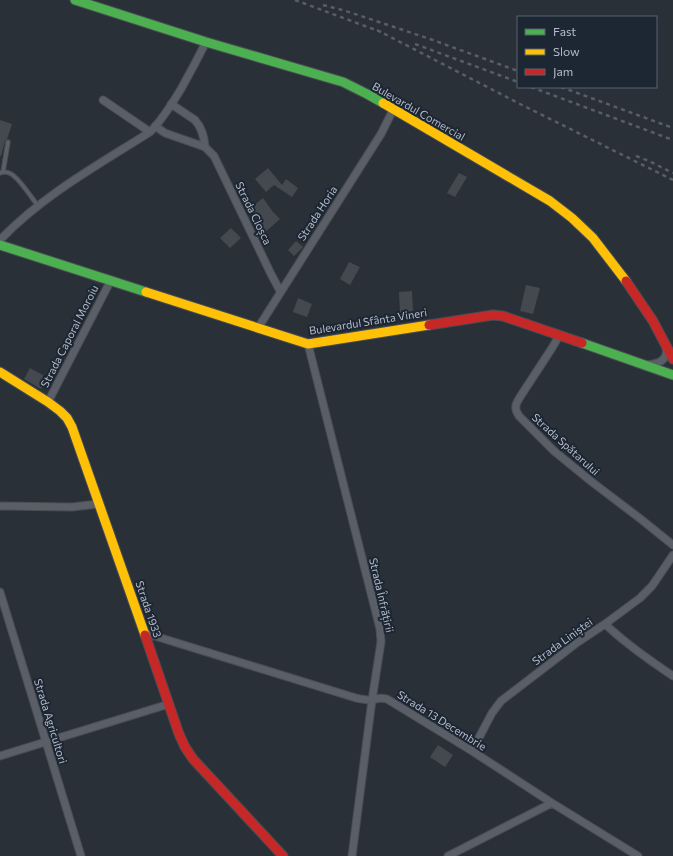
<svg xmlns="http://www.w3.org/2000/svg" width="673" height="856" font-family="Commissioner,sans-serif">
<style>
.building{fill:#444950}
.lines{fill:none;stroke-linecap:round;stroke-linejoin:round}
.lane-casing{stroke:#484c53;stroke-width:5.5}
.street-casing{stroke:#484c53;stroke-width:9}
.fast-casing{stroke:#484c53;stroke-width:11}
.slow-casing{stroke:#484c53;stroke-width:11}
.jam-casing{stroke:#484c53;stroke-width:11}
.lane{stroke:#5a5e66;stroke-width:3.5}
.street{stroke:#5a5e66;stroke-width:7}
.fast{stroke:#4caf50;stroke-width:9}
.slow{stroke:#ffc107;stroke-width:9}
.jam{stroke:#c62828;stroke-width:9}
.rail{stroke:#595d64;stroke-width:2.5;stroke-dasharray:4 4;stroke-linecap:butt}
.labels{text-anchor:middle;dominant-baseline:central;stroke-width:4;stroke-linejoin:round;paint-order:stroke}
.street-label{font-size:11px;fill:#b4bcc9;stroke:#1d2633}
</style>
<rect width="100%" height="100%" fill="#2a3038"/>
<path class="building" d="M 0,120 L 12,124 L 7,139 L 5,141 L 1,156 L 0,156 Z
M 268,168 L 282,185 L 286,179 L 298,188 L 292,197 L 274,185 L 266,192 L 255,179 Z
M 459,173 L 467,177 L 455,197 L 447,193 Z
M 263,198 L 273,212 L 280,219 L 263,234 L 257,226 L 261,223 L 250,209 Z
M 231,228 L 241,238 L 230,248 L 220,238 Z
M 296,241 L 303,247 L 294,256 L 288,250 Z
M 349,262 L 360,267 L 350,285 L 340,279 Z
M 526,285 L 540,288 L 533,314 L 520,311 Z
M 412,291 L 413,312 L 400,313 L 399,292 Z
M 298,298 L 312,304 L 307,317 L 293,312 Z
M 30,368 L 48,378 L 41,389 L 24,379 Z
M 438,745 L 453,755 L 445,767 L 430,757 Z"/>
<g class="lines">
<defs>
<path id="lane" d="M 3,172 L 8,142
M 0,173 C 5,171 11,173 15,177 C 22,183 32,198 38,206"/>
<path id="street" d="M 103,100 L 150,132
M 171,104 L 195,120 C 202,128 204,136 205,147
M 155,126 L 165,133 L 205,147 L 214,156 L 271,274 L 280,291
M 0,240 C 43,195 98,165 150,132 C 162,120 172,104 181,89 C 190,73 198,58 206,42
M 258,328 L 381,134 L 393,110
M 559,336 L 552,348 L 520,397 C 515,405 514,408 519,416 L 554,451 L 592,482 L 642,520 L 673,545
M 308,344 L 380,629 L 381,642 L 372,700 L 352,856
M 646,365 C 654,364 664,363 666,354 C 667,352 666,349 666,347
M 48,402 L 111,280
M 0,506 L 72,507 L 98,504
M 0,592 L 81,856
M 605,624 C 626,644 649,660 673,676
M 145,633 L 356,698 C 361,699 365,700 370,700 C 377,699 379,697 387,699 L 472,751 L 552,803 L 638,856
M 472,751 L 492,713 L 501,701 L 578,642 L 605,624 L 640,598 L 652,586 L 673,555
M 0,756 L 169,704
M 448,856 L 552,803"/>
<path id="fast" d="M 75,0 L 206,42 L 343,82 L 367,94 L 383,103
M 0,245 L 146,292
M 582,343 L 673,375"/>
<path id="slow" d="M 383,103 L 550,201 L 572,218 L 593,238 L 626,281
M 146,292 L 308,344 L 429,325
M 0,372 L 48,402 L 60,411 L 67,418 L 72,427 L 145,635"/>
<path id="jam" d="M 626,281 L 653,321 L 673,359
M 429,325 L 493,315 L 503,316 L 582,343
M 145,635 L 179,734 L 185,747 L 193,759 L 283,856"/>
</defs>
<use href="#lane" class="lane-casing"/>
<use href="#street" class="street-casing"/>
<use href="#fast" class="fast-casing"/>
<use href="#slow" class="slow-casing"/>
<use href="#jam" class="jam-casing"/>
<use href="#lane" class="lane"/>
<use href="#street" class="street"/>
<use href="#fast" class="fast"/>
<use href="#slow" class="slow"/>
<use href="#jam" class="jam"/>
<path class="rail" d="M 295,0 L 381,32
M 323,5 L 346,11 L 430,39 L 518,71
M 377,30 L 522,105 L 673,180
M 415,44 L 518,82
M 531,87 L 673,140
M 561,87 L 673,128
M 636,156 L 649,161 L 673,173"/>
</g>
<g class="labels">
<g class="street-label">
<text transform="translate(419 111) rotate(30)">Bulevardul Comercial</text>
<text transform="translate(254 213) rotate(64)">Strada Cloșca</text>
<text transform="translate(317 213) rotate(-57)">Strada Horia</text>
<text transform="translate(368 321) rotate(-9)">Bulevardul Sfânta Vineri</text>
<text transform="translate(69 336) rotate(-63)">Strada Caporal Moroiu</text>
<text transform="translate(566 444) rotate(42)">Strada Spătarului</text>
<text transform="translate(382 595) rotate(77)">Strada Înfrățirii</text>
<text transform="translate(149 609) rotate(71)">Strada 1933</text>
<text transform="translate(562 641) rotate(-36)">Strada Liniștei</text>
<text transform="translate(442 720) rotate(32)">Strada 13 Decembrie</text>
<text transform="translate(51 721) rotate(73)">Strada Agricultori</text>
</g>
</g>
<rect x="517" y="16" width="140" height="72" fill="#1d2633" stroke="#59626f"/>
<rect x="525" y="29" width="20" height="6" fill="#4caf50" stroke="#59626f"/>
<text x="553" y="36" font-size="12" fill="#b4bcc9">Fast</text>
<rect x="525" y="49" width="20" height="6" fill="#ffc107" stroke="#59626f"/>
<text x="553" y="56" font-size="12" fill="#b4bcc9">Slow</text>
<rect x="525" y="69" width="20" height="6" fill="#c62828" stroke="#59626f"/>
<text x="553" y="76" font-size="12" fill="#b4bcc9">Jam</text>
</svg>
